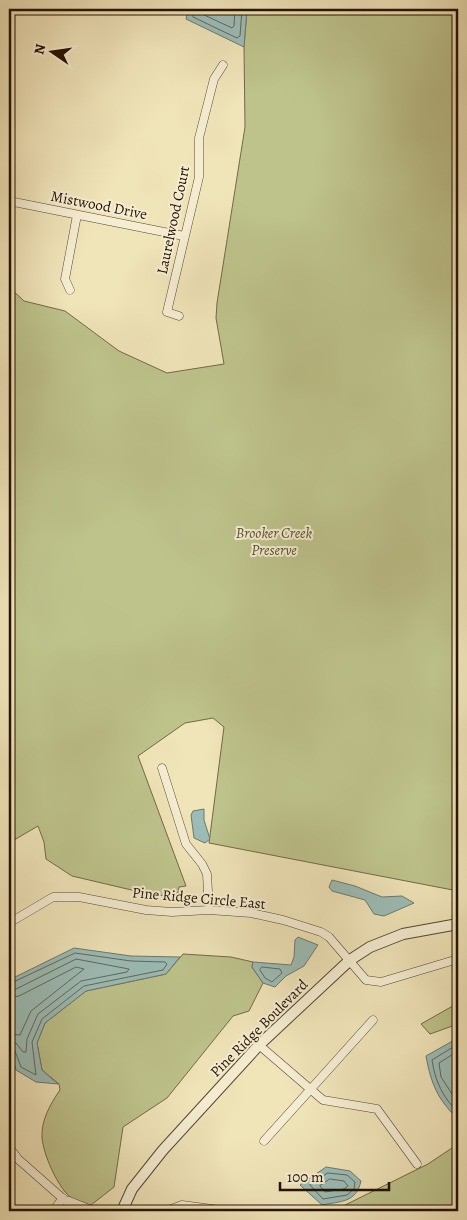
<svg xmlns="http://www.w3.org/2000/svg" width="467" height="1220" font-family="Alegreya,serif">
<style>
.green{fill:#bec38c;stroke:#716a46}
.water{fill:#9cbdb7;stroke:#6c796e}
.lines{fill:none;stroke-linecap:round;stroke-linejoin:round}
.shore{stroke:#60685c;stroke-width:1}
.minor-casing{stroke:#57462e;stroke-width:9}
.tertiary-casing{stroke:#57462e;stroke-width:12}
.minor{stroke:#f5edd2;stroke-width:8}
.tertiary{stroke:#f5edd2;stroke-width:10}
.labels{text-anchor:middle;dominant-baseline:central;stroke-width:4;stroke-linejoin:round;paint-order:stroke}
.street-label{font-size:15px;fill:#241200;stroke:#f5edd2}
.park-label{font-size:15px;font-style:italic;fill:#5a5031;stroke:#f5edd2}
</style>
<rect width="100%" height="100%" fill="#f0e4b9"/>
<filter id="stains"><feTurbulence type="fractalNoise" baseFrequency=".004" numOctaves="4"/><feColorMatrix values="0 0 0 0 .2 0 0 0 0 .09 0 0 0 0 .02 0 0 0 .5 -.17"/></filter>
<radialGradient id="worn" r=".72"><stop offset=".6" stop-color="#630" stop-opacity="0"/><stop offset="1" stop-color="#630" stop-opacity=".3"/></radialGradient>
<path class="green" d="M 247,9 L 458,9 L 458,891 L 209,843 L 224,727 L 213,718 L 185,723 L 138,756 L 186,886 L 179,887 L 178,893 L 157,896 L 72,876 L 46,859 L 44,842 L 38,826 L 9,843 L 9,287 L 24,301 L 65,311 L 119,351 L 167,373 L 224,364 L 216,318 L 217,303 L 245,127 L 244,47 Z
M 183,954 L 231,957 L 253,962 L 252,967 L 263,983 L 249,1011 L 233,1016 L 167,1098 L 123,1127 L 114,1187 L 91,1205 C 85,1204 74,1201 69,1196 C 57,1185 43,1154 42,1137 C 41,1120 51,1103 60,1090 L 59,1084 L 42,1070 L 37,1043 L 45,1023 L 86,991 L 166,974 Z
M 458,1003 L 458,1024 L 430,1034 L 421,1024 Z
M 458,1144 L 458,1211 L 333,1211 L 428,1164 Z"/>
<path class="water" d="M 188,9 L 247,9 L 244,47 L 186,19 Z
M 204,809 L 204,820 L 210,839 L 205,843 L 194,838 L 191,815 L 193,811 Z
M 332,880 L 355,886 L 382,897 L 402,896 L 414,903 L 384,916 L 374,914 L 365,900 L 332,891 L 329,887 Z
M 298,937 L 318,945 L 304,966 L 286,976 L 275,987 L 263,983 L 252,967 L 253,962 L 291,965 L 294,957 L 295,940 Z
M 74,948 L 131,956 L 180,957 L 166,974 L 86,991 L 45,1023 L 37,1043 L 42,1070 L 58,1084 L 36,1082 L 16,1070 L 9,1046 L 9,980 Z
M 458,1038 L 458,1119 C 438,1100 431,1084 426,1056 Z
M 326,1167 L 350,1171 L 361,1181 C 356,1203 341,1201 322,1205 L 300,1185 Z"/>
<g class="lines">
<path class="shore" d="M 193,9 L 193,17 L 237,38 L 240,36 L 242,9
M 199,9 L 200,13 L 232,28 L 234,26 L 235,9
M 262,967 L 280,969 L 282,973 L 272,982 L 265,978 L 260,970 Z
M 9,984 L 75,953 L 131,961 L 165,962 L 167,964 L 163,970 L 84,986 L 42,1019 L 32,1042 L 36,1075 L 21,1067 L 15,1051 L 9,1048
M 9,991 L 16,989 L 76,959 L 129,969 L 127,972 L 81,981 L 38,1014 L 27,1039 L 26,1052 L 23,1052 L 16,1043 L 9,1042
M 9,998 L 19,996 L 76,967 L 84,969 L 31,1011 L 20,1035 L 9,1034
M 458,1044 L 432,1060 C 435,1081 443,1098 458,1112
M 458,1051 L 439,1063 L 441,1077 L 458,1103
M 328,1173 L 347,1175 L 355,1182 L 354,1189 L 347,1195 L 323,1199 L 310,1185 Z
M 330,1179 L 344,1181 L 348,1186 L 344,1189 L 325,1192 L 320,1186 Z"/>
<defs>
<path id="minor" d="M 9,201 L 184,236
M 70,290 L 65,279 L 77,215
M 179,316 L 167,312 L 199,177 L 199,138 L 214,79 L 223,65
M 162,768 L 186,844 L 202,864 L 207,874 L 209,910
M 9,923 L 53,897 L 79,897 L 146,910 L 172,912 L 209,910 L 251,913 L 283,920 L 321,932 L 329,937 L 366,980 L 381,982 L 458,959
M 259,1045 L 323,1100 L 377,1109 L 417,1164
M 264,1141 L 373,1020
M 9,1147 L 18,1159 L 77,1211
M 69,1201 L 94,1211
M 53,1211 L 63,1198
M 166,1211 L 182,1205 L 227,1211"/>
<path id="tertiary" d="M 122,1211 L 132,1189 L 163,1150 L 259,1045 L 350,960 L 370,947 L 403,934 L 458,924"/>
</defs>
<use href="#minor" class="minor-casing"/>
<use href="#tertiary" class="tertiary-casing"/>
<use href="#minor" class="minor"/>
<use href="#tertiary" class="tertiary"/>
</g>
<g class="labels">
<g class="street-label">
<text transform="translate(99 205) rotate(11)">Mistwood Drive</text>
<text transform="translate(173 220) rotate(-78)">Laurelwood Court</text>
<text transform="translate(199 898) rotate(5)">Pine Ridge Circle East</text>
<text transform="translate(259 1028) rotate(-45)">Pine Ridge Boulevard</text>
</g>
<g class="park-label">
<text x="274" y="533">Brooker Creek<tspan x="274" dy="17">Preserve</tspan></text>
</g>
</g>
<rect width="467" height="1220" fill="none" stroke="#f0e4b9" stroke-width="30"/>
<rect x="10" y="10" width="447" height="1200" fill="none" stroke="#241200" stroke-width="2.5"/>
<rect x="15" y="15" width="437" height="1190" fill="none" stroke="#241200"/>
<g transform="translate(52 52) rotate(283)" stroke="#f5edd2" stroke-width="4" paint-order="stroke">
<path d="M0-4L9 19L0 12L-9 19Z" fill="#241200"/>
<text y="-8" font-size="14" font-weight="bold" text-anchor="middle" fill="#241200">N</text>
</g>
<path d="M280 1182v8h109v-8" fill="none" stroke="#241200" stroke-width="2.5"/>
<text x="287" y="1182" font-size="15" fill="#241200" stroke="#f5edd2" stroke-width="4" paint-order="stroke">100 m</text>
<rect width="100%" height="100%" filter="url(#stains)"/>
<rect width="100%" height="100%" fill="url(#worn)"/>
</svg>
